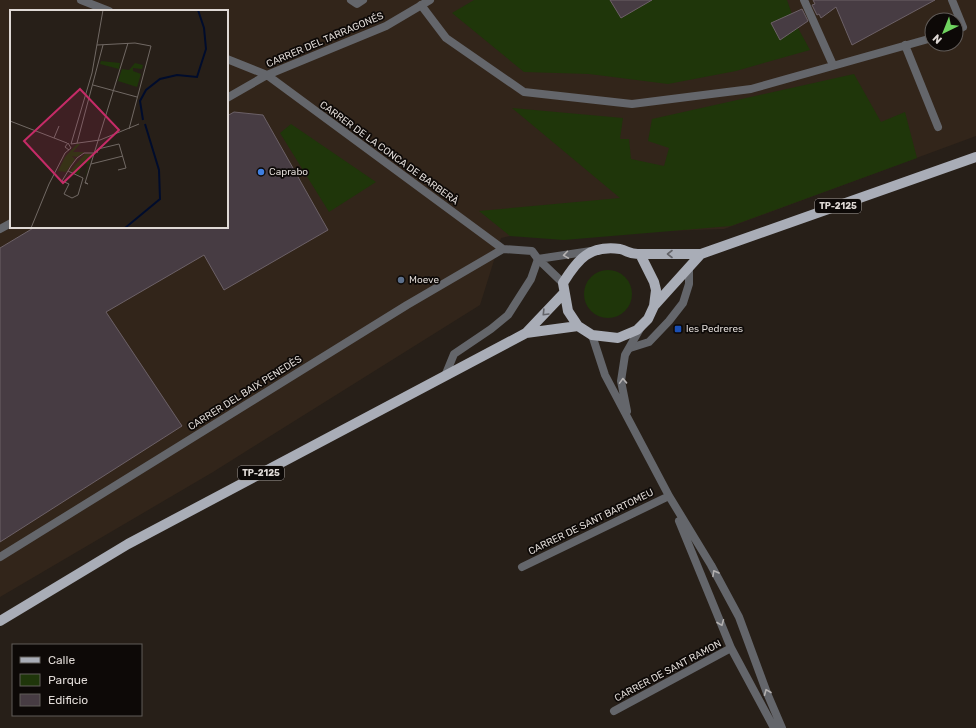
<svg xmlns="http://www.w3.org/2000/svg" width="976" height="728" font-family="Rubik,sans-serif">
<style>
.built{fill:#32251a;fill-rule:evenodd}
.green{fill:#1f360a}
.building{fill:#473c43;stroke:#6c6167}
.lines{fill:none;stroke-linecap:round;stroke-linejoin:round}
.lane{stroke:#64666b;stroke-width:8}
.street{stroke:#64666b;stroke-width:8}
.primary{stroke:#a9adb7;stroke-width:10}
.oneway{stroke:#636368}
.oneway2{stroke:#b4b1b0}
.shop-dot{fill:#3f7fe0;stroke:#0d0907;stroke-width:1.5}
.service-dot{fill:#5c6f8a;stroke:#0d0907;stroke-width:1.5}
.transit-dot{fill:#1a4fb4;stroke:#0d0907;stroke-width:1.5}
.labels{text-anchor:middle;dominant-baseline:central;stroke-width:3.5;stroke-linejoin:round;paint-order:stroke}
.shield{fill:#0d0907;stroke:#a09b97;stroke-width:1}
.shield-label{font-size:9px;font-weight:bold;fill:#dfd9d5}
.street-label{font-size:10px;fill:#dfd9d5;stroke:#0d0907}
.poi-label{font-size:10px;fill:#dfd9d5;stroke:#0d0907;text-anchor:start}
.inset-river{fill:none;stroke:#000c2c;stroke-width:2}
.inset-road{fill:none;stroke:#716964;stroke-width:1}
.view{fill:#c52b67;fill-opacity:0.15;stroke:#c52b67;stroke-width:2}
.inset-edge{fill:none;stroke:#dfd9d5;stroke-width:2}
</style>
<rect width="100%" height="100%" fill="#271f18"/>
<path class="built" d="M 0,0 L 976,0 L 976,136 L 724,229 L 510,236 L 501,238 L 480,305 L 213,472 L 0,597 ZM 11,11 L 227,11 L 227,227 L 11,227 ZM 932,20 L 956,20 L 956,44 L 932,44 Z"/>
<path class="green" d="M 474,0 L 610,0 L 621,18 L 652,0 L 787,0 L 792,14 L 780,39 L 798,28 L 810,50 L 736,71 L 668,84 L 589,74 L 524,72 L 452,13 Z
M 854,74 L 881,122 L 905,112 L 917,158 L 731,226 L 564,240 L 510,236 L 479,211 L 620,198 L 512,108 L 623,118 L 620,139 L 629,139 L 631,159 L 664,166 L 669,148 L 648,141 L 652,119 Z
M 291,124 L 376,182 L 329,212 L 280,133 Z
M584 294a24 24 0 1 1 48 0a24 24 0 1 1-48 0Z"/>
<path class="building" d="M 610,0 L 652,0 L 621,18 Z
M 813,0 L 935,0 L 852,45 L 836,7 L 821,18 L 819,14 L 817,15 L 812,5 L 815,4 Z
M 802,9 L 808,21 L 780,40 L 771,23 Z
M 234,112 L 263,115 L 328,230 L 224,290 L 204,255 L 106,312 L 182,426 L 0,542 L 0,248 L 35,227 L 227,227 L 227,116 Z"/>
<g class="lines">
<path class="lane" d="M 351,0 L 357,4 L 363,0
M 804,0 L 833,65
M 952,0 L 963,27 L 956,30
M 421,5 L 446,38 L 524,92 L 632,104 L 751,89 L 932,38
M 905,45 L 938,127
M 630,348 L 649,342 L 669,321 L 683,303 L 689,284 L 689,267
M 445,376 L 454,354 L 491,329 L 508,315 L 531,279 L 538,259"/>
<path class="street" d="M 81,0 L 109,11
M 227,59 L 267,75 L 503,249 L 532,251 L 538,259 L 563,283
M 227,98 L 267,75 L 386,26 L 430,0
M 0,229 L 11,223
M 538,259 L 591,251
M 592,335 L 605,375 L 669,496 L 711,565 L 739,617 L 767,693 L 782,728
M 627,411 L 621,381 L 625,355 L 641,327
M 679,521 L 731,648 L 774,728
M 0,557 L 407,305 L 503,249
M 522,567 L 669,496
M 614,711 L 731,648"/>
<path class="primary" d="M 640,254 L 654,282 L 656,290 L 654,306 L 648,319 L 637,330 L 618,338 L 592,335 L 578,326 L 568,311 L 563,283 C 578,259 589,245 620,249 C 628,251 631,255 640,254 L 701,254 L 976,157
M 654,306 L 701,254
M 526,333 L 578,326
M 0,621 L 128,544 L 526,333 L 564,293"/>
</g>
<defs><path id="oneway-chevron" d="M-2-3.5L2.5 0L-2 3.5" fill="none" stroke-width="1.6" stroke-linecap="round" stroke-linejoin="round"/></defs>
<g class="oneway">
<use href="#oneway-chevron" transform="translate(670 254) rotate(-180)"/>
<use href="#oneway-chevron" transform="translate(545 313) rotate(134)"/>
</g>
<g class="oneway2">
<use href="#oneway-chevron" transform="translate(566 255) rotate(172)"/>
<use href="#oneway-chevron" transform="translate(623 381) rotate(-92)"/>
<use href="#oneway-chevron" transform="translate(715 573) rotate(-119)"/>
<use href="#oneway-chevron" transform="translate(721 623) rotate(68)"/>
<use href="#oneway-chevron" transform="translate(767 692) rotate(-112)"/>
</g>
<circle class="shop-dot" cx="261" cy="172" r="4"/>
<circle class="service-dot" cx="401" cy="280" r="4"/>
<rect class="transit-dot" x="674" y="325" width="8" height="8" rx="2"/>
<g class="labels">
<g class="shield">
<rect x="815" y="199" width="46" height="14" rx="3"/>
<rect x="238" y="466" width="46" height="14" rx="3"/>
</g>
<g class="shield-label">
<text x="838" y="206">TP-2125</text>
<text x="261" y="473">TP-2125</text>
</g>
<g class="street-label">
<text transform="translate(325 40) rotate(-23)">CARRER DEL TARRAGONÉS</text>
<text transform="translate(389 153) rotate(36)">CARRER DE LA CONCA DE BARBERÀ</text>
<text transform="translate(245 393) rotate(-32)">CARRER DEL BAIX PENEDÈS</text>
<text transform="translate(591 522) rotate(-26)">CARRER DE SANT BARTOMEU</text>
<text transform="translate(668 671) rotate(-28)">CARRER DE SANT RAMON</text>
</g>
<g class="poi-label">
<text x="269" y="172">Caprabo</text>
<text x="409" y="280">Moeve</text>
<text x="686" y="329">les Pedreres</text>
</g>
</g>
<g transform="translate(10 10)">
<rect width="218" height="218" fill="#271f18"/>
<path d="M 91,51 L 110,53 L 109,59 L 90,54 ZM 125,53 L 133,55 L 132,59 L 123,58 L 123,61 L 131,64 L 127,77 L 108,71 L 112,59 L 119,60 ZM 67,134 L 70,134 L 63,142 L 74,142 L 67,147 L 62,146 L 65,149 L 56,162 L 48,161 L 55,147 ZM 75,144 L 82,144 L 75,167 L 78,154 L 72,153 L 69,165 L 60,161 Z" fill="#1f360a"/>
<path class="inset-river" d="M 133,110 L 130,91 L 136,80 L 150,69 L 167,65 L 187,67 L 196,39 L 194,18 L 188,0M 115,218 L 150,189 L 149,160 L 135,114"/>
<path class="inset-road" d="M 87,35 L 125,33 L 141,36 L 119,119M 83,75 L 127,87M 0,111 L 57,133M 44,128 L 49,116M 67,133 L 93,35M 61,134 L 90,130 L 129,114M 61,134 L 82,63 L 93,0M 87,143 L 88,139 L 109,134 L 116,158 L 108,160M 81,154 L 113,146M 58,161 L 73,168 L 68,185 L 62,188 L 54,184 L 59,174 L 52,171 L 61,156 L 67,148 L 74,143 L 84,143M 75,172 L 78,174 L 75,173 L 118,33M 21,218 L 39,174 L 55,143 L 61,138 L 58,133 L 55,137 L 59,140"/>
<path class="view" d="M 70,79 L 109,120 L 53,173 L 14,131 Z"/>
<rect width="218" height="218" class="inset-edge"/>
</g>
<rect x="12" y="644" width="130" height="72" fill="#0d0907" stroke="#615c59"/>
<rect x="20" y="657" width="20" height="6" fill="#a9adb7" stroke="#615c59"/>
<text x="48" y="664" font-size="12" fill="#dfd9d5">Calle</text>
<rect x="20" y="674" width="20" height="12" fill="#1f360a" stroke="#615c59"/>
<text x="48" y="684" font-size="12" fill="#dfd9d5">Parque</text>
<rect x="20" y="694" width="20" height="12" fill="#473c43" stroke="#615c59"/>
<text x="48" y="704" font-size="12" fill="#dfd9d5">Edificio</text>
<g transform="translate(944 32) rotate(223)"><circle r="19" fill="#0d0907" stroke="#615c59"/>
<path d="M0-3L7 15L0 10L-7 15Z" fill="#6fd35f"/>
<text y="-6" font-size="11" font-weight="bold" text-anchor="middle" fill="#dfd9d5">N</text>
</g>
</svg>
